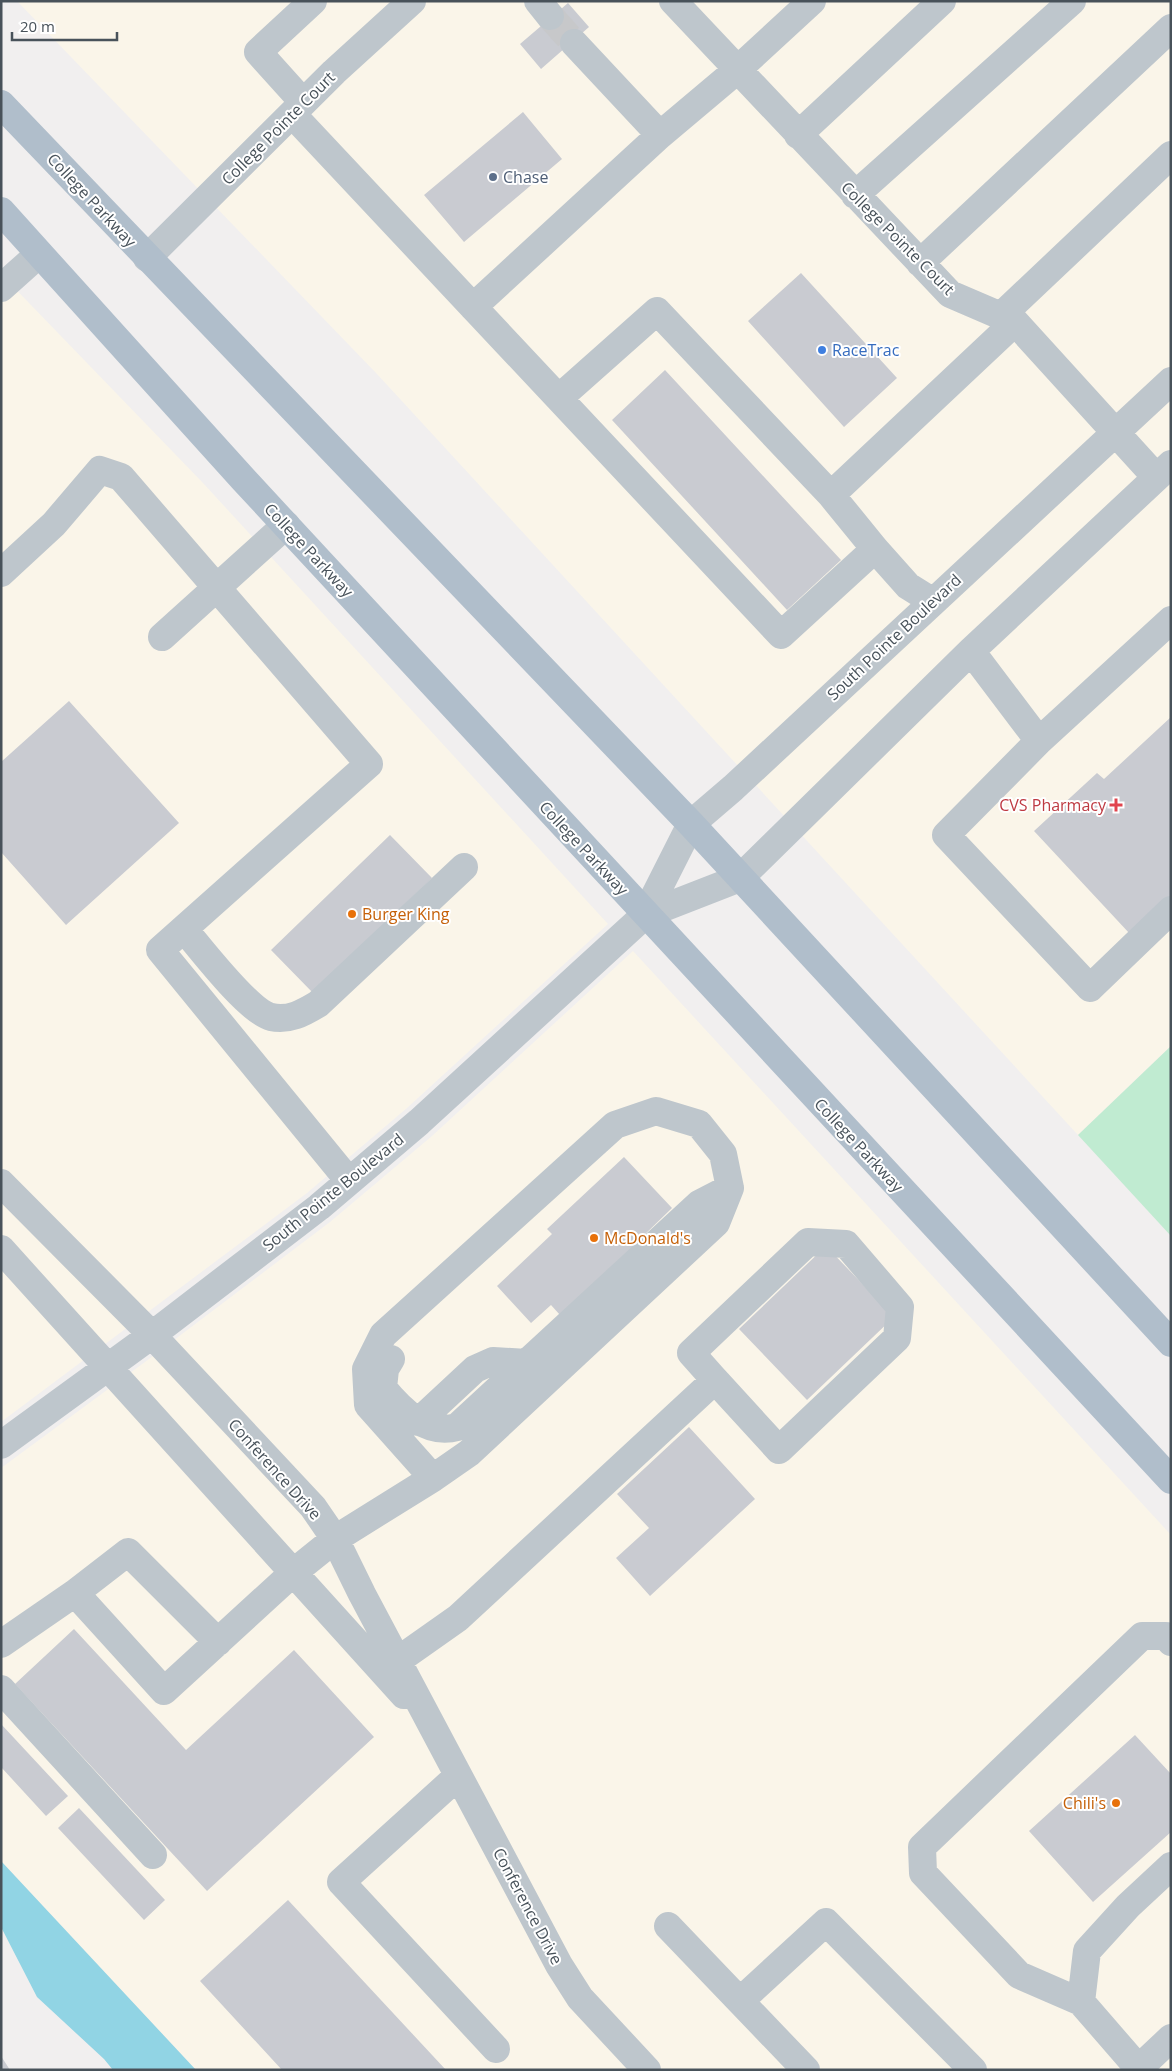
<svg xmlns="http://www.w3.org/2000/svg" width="1172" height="2071" font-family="'Open Sans',sans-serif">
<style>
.commercial{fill:#faf5e9}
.green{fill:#c0ebd1}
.water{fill:#91d4e4}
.building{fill:#c9cbd1}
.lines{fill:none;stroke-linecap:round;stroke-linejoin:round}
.minor-tunnel{stroke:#c7c8ca;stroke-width:28;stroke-dasharray:28 14;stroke-linecap:butt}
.minor{stroke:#bec6cc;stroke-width:28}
.major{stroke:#b0becb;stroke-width:28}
.service-dot{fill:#5c6f8a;stroke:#fff;stroke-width:2}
.shop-dot{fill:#3f7fe0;stroke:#fff;stroke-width:2}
.health-dot{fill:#e0444e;stroke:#fff;stroke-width:2}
.food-dot{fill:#e8710a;stroke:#fff;stroke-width:2}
.labels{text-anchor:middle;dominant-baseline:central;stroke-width:4;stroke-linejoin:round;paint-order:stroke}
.street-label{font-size:16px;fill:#48525a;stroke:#fff}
.service-label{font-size:16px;fill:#4e5e75;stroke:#fff;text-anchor:start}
.shop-label{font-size:16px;fill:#366cbe;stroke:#fff;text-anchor:start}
.health-label{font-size:16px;fill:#be3a42;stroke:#fff;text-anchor:end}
.food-label{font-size:16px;fill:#c56008;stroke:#fff;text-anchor:start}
</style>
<rect width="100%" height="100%" fill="#f1efef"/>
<path class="commercial" d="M 17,1 L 1171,1 L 1171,1046 L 1078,1135 L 377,374 Z
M 1,274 L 203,483 L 608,924 L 407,1108 L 307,1193 L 1,1422 Z
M 633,951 L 1171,1535 L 1171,2070 L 196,2070 L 1,1861 L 1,1468 L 145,1362 L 330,1222 L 432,1136 Z"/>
<path class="green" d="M 1171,1046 L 1171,1236 L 1078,1135 Z"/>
<path class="water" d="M 1,1861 L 196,2070 L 113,2070 L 104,2059 L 37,1997 L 1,1927 Z"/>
<path class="building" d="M 568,3 L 589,27 L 541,69 L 520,44 Z
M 523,112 L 562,159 L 464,242 L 424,195 Z
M 801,273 L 897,378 L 844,427 L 748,321 Z
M 665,370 L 841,560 L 787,610 L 612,420 Z
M 69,701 L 179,823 L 66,925 L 1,852 L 1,762 Z
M 1171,717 L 1171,896 L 1130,934 L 1034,831 L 1097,773 L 1104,779 Z
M 390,835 L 432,878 L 313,993 L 271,950 Z
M 624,1157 L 672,1208 L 637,1242 L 645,1250 L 560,1315 L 551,1305 L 531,1323 L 497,1286 L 552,1234 L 547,1229 Z
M 826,1246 L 894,1317 L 807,1400 L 739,1329 Z
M 689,1427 L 755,1499 L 650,1596 L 616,1558 L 649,1528 L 617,1494 Z
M 74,1629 L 186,1750 L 294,1650 L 374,1737 L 207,1891 L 15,1684 Z
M 1,1724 L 68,1796 L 46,1816 L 1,1767 Z
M 1135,1735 L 1171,1774 L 1171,1832 L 1093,1902 L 1029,1831 Z
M 79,1808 L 165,1900 L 144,1920 L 58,1828 Z
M 288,1900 L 446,2070 L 282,2070 L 200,1981 Z
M 1,2056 L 10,2070 L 1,2070 Z"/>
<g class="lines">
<path class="minor-tunnel" d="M 550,16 L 574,43"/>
<path class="minor" d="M 538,1 L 550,16
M 673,1 L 950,294 L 1015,322 L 1156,477
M 574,43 L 660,135
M 303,102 L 258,52 L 313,1
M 292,114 L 781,635 L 875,549 L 908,586 L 932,601
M 798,135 L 942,1
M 855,195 L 1072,1
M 147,258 L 334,72 L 412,1
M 920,263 L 1171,28
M 1,288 L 39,254
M 473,307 L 660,135 L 736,71 L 812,1
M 1001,316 L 1171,155
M 559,398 L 657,311 L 831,495 L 875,549
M 831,495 L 1015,322
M 1,573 L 54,524 L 100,470 L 121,477 L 369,764 L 160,950 L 349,1181
M 1171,620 L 1039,741 L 946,835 L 1090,988 L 1171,910
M 162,637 L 286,525
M 971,651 L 1039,741
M 645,915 L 740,878 L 971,651 L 1171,464
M 184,929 C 201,949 248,1011 271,1017 C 289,1021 303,1013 318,1004 L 464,867
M 656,1111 L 699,1124 L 723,1154 L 730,1188 L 716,1223 L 469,1453 L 433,1478 L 368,1405 L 366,1369 L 383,1335 L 615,1125 Z
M 1,1183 L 152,1335 L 313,1507 L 335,1539 L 362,1594 L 559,1965 L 580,1998 L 647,2070
M 1,1249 L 404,1695
M 391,1359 L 385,1369 L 383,1388 C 401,1410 427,1436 457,1427 L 699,1204 L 730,1188
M 418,1422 L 475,1369 L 493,1361 L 527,1363
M 1,1445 L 152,1335 L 319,1207 L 419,1122 L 645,915 L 691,824 L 733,788 L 1171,381
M 218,1642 L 128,1552 L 75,1593 L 164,1691 L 294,1572 L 335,1539 L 433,1478
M 1,1644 L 75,1593
M 397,1661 L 458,1618 L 715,1380 L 779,1450 L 897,1338 L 900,1307 L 846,1244 L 808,1242 L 691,1353 L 715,1380
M 1,1689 L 153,1855
M 458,1776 L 341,1882 L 496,2049
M 668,1926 L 806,2070
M 740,2001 L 826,1922 L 973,2070
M 1081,2002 L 1087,1951 L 1128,1906 L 1171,1866
M 1137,2070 L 1171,2038
M 1140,2070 L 1081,2002 L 1019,1975 L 923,1873 L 922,1847 L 1142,1636 L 1166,1636 L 1171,1642"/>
<path class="major" d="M 1,104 L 691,824 L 1171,1343
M 1,211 L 244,480 L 1171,1480"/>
</g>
<circle class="service-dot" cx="493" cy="177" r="5"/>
<circle class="shop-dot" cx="822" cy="350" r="5"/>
<path class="health-dot" d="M1113.5 797.5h5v5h5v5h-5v5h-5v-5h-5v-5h5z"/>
<g class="food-dot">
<circle cx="352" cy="914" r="5"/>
<circle cx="594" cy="1238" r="5"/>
<circle cx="1116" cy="1803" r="5"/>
</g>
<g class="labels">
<g class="street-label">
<text transform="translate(278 128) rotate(-45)">College Pointe Court</text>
<text transform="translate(92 200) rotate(47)">College Parkway</text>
<text transform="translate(898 238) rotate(45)">College Pointe Court</text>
<text transform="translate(309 550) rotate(47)">College Parkway</text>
<text transform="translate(894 637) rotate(-43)">South Pointe Boulevard</text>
<text transform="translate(584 848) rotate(47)">College Parkway</text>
<text transform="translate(859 1145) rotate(47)">College Parkway</text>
<text transform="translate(333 1192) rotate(-39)">South Pointe Boulevard</text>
<text transform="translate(275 1469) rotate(48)">Conference Drive</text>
<text transform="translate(528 1906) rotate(62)">Conference Drive</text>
</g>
<g class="service-label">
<text x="503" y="177">Chase</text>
</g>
<g class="shop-label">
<text x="832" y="350">RaceTrac</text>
</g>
<g class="health-label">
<text x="1106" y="805">CVS Pharmacy</text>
</g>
<g class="food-label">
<text x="362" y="914">Burger King</text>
<text x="604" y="1238">McDonald's</text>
<text x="1106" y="1803" text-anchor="end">Chili's</text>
</g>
</g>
<rect width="1172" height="2071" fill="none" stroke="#48525a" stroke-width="5"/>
<path d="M12 32v8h105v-8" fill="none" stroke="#48525a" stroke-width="2.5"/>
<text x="20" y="32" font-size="15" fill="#48525a" stroke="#ffffff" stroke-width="4" paint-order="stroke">20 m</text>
</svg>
